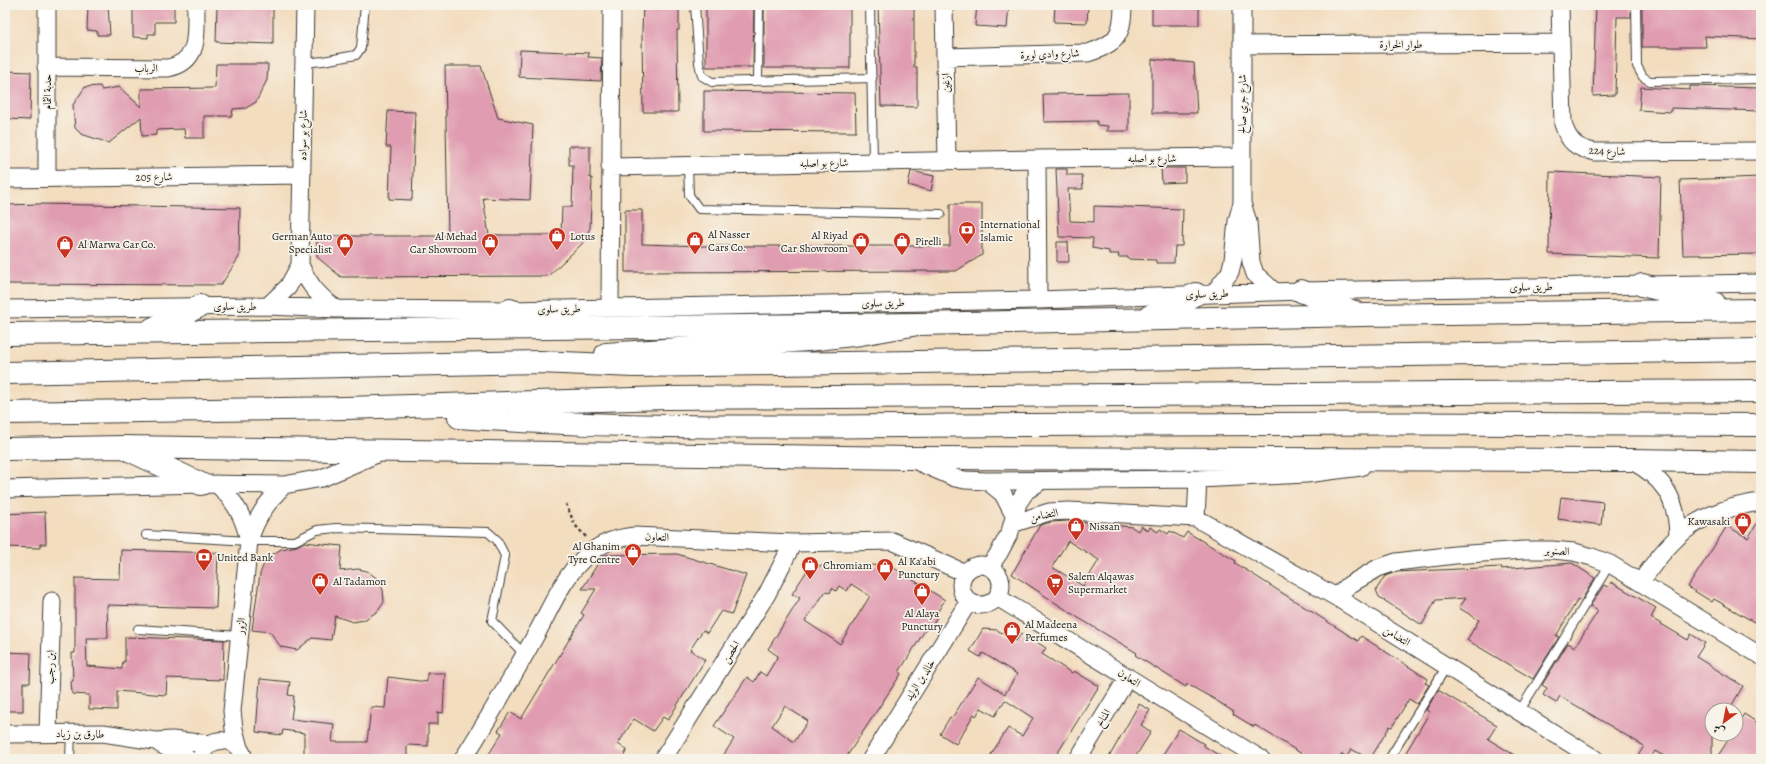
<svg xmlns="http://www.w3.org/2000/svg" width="1766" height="764" font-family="Alegreya,Amiri,serif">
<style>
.building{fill:#e09db1;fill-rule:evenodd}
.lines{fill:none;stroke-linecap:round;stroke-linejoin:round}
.lane-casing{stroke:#3c3934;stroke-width:10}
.street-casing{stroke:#3c3934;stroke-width:19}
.secondary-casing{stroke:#3c3934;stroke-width:24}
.highway-casing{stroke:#3c3934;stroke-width:24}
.path{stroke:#3c3934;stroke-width:2.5;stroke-dasharray:3 3;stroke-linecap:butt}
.lane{stroke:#fff;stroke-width:8}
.street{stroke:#fff;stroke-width:17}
.secondary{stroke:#fff;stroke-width:22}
.highway{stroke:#fff;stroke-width:22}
.labels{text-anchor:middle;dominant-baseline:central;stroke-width:3.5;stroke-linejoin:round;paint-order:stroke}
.street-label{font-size:11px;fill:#1c1c1c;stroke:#f7f3e8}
.poi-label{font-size:11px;fill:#1c1c1c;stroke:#f7f3e8;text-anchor:start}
</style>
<rect width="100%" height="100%" fill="#f7f3e8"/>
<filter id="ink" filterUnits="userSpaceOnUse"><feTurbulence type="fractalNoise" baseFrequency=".025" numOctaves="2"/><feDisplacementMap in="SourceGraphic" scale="8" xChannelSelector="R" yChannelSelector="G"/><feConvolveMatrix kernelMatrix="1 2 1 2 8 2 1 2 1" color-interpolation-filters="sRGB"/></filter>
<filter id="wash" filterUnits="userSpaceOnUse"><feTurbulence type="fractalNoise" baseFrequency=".012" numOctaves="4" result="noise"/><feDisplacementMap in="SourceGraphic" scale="16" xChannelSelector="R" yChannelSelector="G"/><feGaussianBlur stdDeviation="0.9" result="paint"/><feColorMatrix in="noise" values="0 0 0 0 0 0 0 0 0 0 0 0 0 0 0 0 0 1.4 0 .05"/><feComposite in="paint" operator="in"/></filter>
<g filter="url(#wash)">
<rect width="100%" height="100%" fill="#f3ddbf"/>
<g id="blocks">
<path class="building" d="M 88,5 L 108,5 L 110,35 L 97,35 L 97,31 L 87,30 Z
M 133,5 L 174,5 L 174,22 L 155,22 L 155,34 L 148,34 L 148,38 L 133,37 Z
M 217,5 L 273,5 L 273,44 L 216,42 Z
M 643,5 L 679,5 L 679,30 L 677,30 L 678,112 L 643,112 L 642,32 Z
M 706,5 L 754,5 L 753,67 L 706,67 Z
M 764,5 L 850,5 L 850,68 L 764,68 Z
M 878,5 L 914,5 L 914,67 L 917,67 L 917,107 L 881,106 Z
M 977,5 L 1009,5 L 1007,28 L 975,26 Z
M 1055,5 L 1088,5 L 1087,23 L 1054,22 Z
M 1152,5 L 1199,5 L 1199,25 L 1152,25 Z
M 1596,5 L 1631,5 L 1631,17 L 1617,17 L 1615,95 L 1593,96 Z
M 1642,5 L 1761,5 L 1761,39 L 1705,36 L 1706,47 L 1642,47 Z
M 520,50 L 589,53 L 588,57 L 602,58 L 601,81 L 519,77 Z
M 1152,59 L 1194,63 L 1197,113 L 1152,113 Z
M 216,64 L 268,64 L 267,80 L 256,102 L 246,108 L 233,109 L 232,116 L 204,116 L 204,138 L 185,138 L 184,129 L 156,130 L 156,135 L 142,136 L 141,117 L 109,143 L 81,134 L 75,128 L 73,105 L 85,87 L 100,86 L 102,90 L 119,87 L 141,107 L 141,89 L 215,88 Z
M 445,66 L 481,66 L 498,118 L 533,125 L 530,200 L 483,198 L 489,235 L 561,235 L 562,207 L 572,207 L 573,165 L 569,165 L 569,146 L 590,146 L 590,178 L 592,178 L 590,228 L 583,243 L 548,276 L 341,277 L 317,257 L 317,236 L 448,236 Z
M 5,71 L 31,72 L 30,120 L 5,119 Z
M 1690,86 L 1761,88 L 1761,111 L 1671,108 L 1671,112 L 1639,110 L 1641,87 L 1690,90 Z
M 704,91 L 855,93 L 856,132 L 704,131 Z
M 1129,93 L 1129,131 L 1106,131 L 1108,126 L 1097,125 L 1097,121 L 1044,122 L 1043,94 Z
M 388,111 L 415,112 L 412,200 L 389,199 L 391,147 L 386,147 Z
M 1161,168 L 1185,168 L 1185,182 L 1162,183 Z
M 1056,169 L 1067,169 L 1067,175 L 1082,175 L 1083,189 L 1068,189 L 1070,221 L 1094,222 L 1094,206 L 1183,209 L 1182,246 L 1175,246 L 1174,263 L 1156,263 L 1156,260 L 1128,259 L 1128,257 L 1118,257 L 1119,254 L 1109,254 L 1109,251 L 1092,248 L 1093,238 L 1059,237 Z
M 911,171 L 934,176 L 931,191 L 908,185 Z
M 1550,172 L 1661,177 L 1659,258 L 1549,254 Z
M 1761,177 L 1761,254 L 1683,255 L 1680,180 Z
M 40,204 L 240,208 L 239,257 L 221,285 L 5,284 L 5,205 Z
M 950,204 L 982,204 L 982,255 L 956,271 L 625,272 L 625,210 L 642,210 L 642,244 L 703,246 L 950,246 Z
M 1057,242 L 1068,242 L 1069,262 L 1057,262 Z
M 1561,497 L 1603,502 L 1601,525 L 1558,519 Z
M 45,512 L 46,544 L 40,544 L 40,548 L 5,547 L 5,514 Z
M 1761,517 L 1761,626 L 1714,599 L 1712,602 L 1688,587 L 1727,526 L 1748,538 Z
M 1067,521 L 1132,527 L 1138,531 L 1141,526 L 1148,531 L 1150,527 L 1158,532 L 1160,529 L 1168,534 L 1170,531 L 1183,538 L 1187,532 L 1236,561 L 1235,563 L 1358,641 L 1361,636 L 1428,679 L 1425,683 L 1429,685 L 1417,704 L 1409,699 L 1392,727 L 1390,726 L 1370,759 L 1351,749 L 1347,757 L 1342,754 L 1339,759 L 1310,759 L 1255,725 L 1254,727 L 1233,714 L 1234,712 L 1214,699 L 1187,684 L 1186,687 L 1135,655 L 1137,653 L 1077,617 L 1012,574 L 1040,525 L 1051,522 ZM 1068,541 L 1099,560 L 1083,586 L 1052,567 Z
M 304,542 L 342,546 L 340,571 L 358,569 L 367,571 L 378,579 L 383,590 L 384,602 L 378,611 L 364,620 L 353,622 L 335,616 L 331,640 L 312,638 L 297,650 L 281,647 L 270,632 L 252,630 L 260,574 L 263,566 L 269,557 L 281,549 L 297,546 Z
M 121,550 L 218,553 L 216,608 L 107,605 L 108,638 L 86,638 L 87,666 L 122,669 L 123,661 L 125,662 L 125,637 L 224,640 L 223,680 L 167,678 L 166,695 L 117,691 L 117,710 L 89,709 L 89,695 L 72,694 L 71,681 L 73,681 L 72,653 L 75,653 L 75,578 L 120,579 Z
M 677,554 L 746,575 L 732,614 L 721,611 L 707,633 L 703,630 L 690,650 L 705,660 L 668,720 L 663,717 L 653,731 L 634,719 L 618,744 L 627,750 L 622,759 L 486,759 L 502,733 L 498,731 L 510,712 L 521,719 L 584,615 L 581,613 L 596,589 L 582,589 L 602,557 L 605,555 Z
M 1572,563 L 1595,578 L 1581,601 L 1578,599 L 1556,636 L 1559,637 L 1533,679 L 1467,640 L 1479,620 L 1459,608 L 1466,598 L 1436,600 L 1422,625 L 1379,597 L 1376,590 L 1385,576 L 1396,572 L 1502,567 L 1501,569 Z
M 889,565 L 945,600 L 936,614 L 938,615 L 932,626 L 929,624 L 899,672 L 901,674 L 845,759 L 721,759 L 734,739 L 714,726 L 747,677 L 754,682 L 760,672 L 766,676 L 778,656 L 768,649 L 800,598 L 792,594 L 810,566 ZM 851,584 L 870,596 L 840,644 L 805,621 L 826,591 L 830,593 L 832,588 L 836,591 L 839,586 L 847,591 ZM 785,706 L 808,721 L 794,742 L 772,726 Z
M 1611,582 L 1656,608 L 1651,618 L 1688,640 L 1691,634 L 1705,643 L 1696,657 L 1743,686 L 1729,710 L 1712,710 L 1712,759 L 1669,759 L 1655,751 L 1650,759 L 1636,759 L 1644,746 L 1560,696 L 1556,703 L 1543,695 L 1547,688 L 1542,685 L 1568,643 L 1575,647 L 1598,611 L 1590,606 L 1604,585 L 1608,587 Z
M 983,629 L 997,630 L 1016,641 L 1022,633 L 1046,648 L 1042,654 L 1072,673 L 1074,671 L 1099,686 L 1054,759 L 988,759 L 1008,728 L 1022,736 L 1033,718 L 1005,700 L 995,716 L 981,708 L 976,716 L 974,714 L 956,744 L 940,734 L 950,717 L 952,718 L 978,677 L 1005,694 L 1017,674 L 983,653 L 980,657 L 970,651 Z
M 5,652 L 31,653 L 30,683 L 23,683 L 23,711 L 5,711 Z
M 427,673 L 445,673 L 443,713 L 438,712 L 438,724 L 428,724 L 428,746 L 407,745 L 407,759 L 304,759 L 304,733 L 283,730 L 282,735 L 256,732 L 260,679 L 290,682 L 288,695 L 294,696 L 291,719 L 334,724 L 332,742 L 367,742 L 371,707 L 385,708 L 388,677 L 427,682 Z
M 1438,690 L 1497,725 L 1488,739 L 1521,759 L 1402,759 L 1430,712 L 1426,710 Z
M 1139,704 L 1150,710 L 1141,725 L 1151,732 L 1134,759 L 1108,759 Z
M 1744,714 L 1761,725 L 1761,759 L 1716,759 L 1732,734 L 1736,734 L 1736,727 Z
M 1179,729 L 1204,744 L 1204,746 L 1225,759 L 1160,759 Z"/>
</g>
</g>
<g filter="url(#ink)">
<use href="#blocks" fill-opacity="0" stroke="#3c3934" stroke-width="1"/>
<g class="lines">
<defs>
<path id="lane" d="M 695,5 L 699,63 L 702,76 L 712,82 L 872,78
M 870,5 L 873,162
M 1636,5 L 1637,66 L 1643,77 L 1650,81 L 1761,79
M 304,63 L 323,61 L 356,55 L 361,48 L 365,5
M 758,81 L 759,5
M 688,166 L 689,195 L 699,209 L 941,214
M 146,535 L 249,541 L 295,541 L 317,530 L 336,528 L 488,532 L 497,540 L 505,556 L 492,621 L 525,655
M 138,629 L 240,636
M 1519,712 L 1610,564
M 70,759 L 71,733
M 1389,759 L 1447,666"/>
<path id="street" d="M 47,5 L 47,178
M 944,5 L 947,161
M 1560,5 L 1563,124 C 1569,142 1575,148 1595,152 L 1761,151
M 1242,45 L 1560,43
M 945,57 L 1088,53 C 1116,44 1123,36 1123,5
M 46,67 L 168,68 C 202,61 195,32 196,5
M 1037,159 L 1038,300
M 610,167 L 1037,159 L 1242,157
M 5,179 L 302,175
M 1242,203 L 1248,222 L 1251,262 L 1255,274 L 1275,292
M 300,265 C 309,285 319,297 337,309
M 1214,293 L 1230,272 L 1233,260 L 1237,221 L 1242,203 L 1242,5
M 268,306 L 288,287 L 300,265 L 305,5
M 610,308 L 612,5
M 5,309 L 268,306 L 337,309 L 510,310 L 1038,300 L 1301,291 L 1761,283
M 914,460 L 955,478 L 965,480 L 987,481 L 1198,479 L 1306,474 L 1361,467
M 1630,460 C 1663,477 1677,498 1678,535
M 987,481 L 1003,494 L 1014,515
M 217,484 C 235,501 244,517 249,541
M 5,489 L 201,484 L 284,485 L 322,478 L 381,452
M 1196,518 L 1198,479
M 1012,524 L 1049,512 L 1069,511 L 1196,518 L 1336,597 L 1595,759
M961 585a20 20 0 1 1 40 0a20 20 0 1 1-40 0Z
M 989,567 L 999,553 L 1010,532 L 1018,503 L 1026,491 L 1041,481
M 1641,582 C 1674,532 1701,510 1761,502
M 997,597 L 1261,759
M 1336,597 L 1349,585 L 1378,568 L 1396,562 L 1455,555 L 1524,550 L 1552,550 L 1574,552 L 1592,557 L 1610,564 L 1761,656
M 48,733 L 52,601
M 5,734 L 103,733 L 155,741 L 172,740 L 210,744
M 160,744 L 188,759
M 239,748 L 234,729 L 232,711 L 249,541 C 256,518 267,502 284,485
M 201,759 C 205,734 239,735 244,759
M 463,759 C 490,717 514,674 538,631 C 551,607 563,578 583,559 C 598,544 614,538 634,536 L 793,543 L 892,541 L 965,573
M 663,759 L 767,594 L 793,543
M 871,759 L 969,601
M 1078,759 L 1128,677"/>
<path id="secondary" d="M 1642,285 L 1714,303
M 1301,291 L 1354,312
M 510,310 L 546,323
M 1150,316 L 1196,294
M 152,329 L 200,306
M 5,334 L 918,324 L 1362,315 L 1761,310
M 5,449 L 123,447 L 911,458 L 1630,460 L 1761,462
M 129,450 L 201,484"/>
<path id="highway" d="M 606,354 L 808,340 L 861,334 L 918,324
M 5,373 L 539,362 L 634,366 L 1761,350
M 5,413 L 346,408 L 666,398 L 1761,391
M 459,417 C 648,431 838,426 1028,425 C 1272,423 1517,423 1761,425"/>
</defs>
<use href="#lane" class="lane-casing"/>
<use href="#street" class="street-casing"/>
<use href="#secondary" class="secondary-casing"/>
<use href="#highway" class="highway-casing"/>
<path class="path" d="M 566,504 L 575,525 L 586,537"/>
<use href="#lane" class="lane"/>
<use href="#street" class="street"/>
<use href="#secondary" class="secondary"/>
<use href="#highway" class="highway"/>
</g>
</g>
<defs>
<symbol id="bank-pin" viewBox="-11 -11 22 30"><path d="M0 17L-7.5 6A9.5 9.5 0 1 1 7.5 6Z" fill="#c8321e" stroke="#f7f3e8"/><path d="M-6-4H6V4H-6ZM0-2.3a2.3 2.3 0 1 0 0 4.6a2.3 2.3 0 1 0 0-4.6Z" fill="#fff"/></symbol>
<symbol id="shop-pin" viewBox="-11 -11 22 30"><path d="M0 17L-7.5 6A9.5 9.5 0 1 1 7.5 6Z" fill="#c8321e" stroke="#f7f3e8"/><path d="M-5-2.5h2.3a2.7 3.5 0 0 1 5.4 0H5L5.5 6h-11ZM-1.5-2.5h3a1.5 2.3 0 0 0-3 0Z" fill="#fff"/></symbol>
<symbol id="supermarket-pin" viewBox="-11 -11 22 30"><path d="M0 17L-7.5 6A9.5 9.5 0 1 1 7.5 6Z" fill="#c8321e" stroke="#f7f3e8"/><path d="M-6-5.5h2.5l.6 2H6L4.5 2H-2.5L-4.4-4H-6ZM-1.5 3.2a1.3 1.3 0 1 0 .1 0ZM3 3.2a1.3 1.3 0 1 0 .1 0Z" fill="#fff"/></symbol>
</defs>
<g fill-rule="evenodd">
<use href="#bank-pin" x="957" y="220" width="20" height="27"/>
<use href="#shop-pin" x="547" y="226" width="20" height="27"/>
<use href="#shop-pin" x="685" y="230" width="20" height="27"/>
<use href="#shop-pin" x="851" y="231" width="20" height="27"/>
<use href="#shop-pin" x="892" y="231" width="20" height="27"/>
<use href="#shop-pin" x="335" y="232" width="20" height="27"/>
<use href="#shop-pin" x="480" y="232" width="20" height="27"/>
<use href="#shop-pin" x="55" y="234" width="20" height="27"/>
<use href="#shop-pin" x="1733" y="511" width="20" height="27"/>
<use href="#shop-pin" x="1066" y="516" width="20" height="27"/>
<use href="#shop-pin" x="623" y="542" width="20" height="27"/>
<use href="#bank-pin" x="194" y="547" width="20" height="27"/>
<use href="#shop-pin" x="800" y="555" width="20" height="27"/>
<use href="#shop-pin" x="875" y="557" width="20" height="27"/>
<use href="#shop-pin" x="310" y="571" width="20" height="27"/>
<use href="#supermarket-pin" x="1045" y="572" width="20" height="27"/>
<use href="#shop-pin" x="912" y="581" width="20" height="27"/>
<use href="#shop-pin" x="1002" y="620" width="20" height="27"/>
</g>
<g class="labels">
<g class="street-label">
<text x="1401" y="44">طوار الخرارة</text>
<text transform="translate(1050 54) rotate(-2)">شارع وادي لوبرة</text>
<text x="146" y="68">الرباب</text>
<text transform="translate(946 83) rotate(-91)">ازغين</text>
<text transform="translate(47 92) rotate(-90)">حدبة الثمام</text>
<text transform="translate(1242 104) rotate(-90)">شارع جري صالح</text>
<text transform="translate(303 135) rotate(-89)">شارع بو سواده</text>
<text transform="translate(1607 151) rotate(2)">شارع 224</text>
<text x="1152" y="158">شارع بو اصلبه</text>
<text transform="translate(824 163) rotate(-1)">شارع بو اصلبه</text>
<text transform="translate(154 177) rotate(-1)">شارع 205</text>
<text transform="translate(1531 287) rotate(-1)">طريق سلوى</text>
<text transform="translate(1207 294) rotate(-2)">طريق سلوى</text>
<text transform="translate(883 303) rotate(-1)">طريق سلوى</text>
<text x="235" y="306">طريق سلوى</text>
<text transform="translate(559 309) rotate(-1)">طريق سلوى</text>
<text transform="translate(1044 515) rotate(-11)">التضامن</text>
<text transform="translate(657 537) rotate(2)">التعاون</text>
<text transform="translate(1557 551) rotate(3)">الصنوبر</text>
<text transform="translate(241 626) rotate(-84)">الزور</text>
<text transform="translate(1397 636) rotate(32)">التضامن</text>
<text transform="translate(731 652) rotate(-58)">الحصن</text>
<text transform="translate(50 667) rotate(-88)">ابن رجب</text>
<text transform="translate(1129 678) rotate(32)">التعاون</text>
<text transform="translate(920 680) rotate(-58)">خالد بن الوليد</text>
<text transform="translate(1103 718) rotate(-58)">المناخ</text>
<text transform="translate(80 734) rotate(1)">طارق بن زياد</text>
</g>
<g class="poi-label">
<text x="980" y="224">International<tspan x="980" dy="13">Islamic</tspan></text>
<text x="708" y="234">Al Nasser<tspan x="708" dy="13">Cars Co.</tspan></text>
<text x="848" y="235" text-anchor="end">Al Riyad<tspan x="848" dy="13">Car Showroom</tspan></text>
<text x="332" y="236" text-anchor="end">German Auto<tspan x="332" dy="13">Specialist</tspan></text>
<text x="477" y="236" text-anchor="end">Al Mehad<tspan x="477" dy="13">Car Showroom</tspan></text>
<text x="570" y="236">Lotus</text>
<text x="915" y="241">Pirelli</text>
<text x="78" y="244">Al Marwa Car Co.</text>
<text x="1730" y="521" text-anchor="end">Kawasaki</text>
<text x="1089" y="526">Nissan</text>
<text x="620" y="546" text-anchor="end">Al Ghanim<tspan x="620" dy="13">Tyre Centre</tspan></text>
<text x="217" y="557">United Bank</text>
<text x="898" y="561">Al Ka'abi<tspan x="898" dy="13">Punctury</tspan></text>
<text x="823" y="565">Chromiam</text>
<text x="1068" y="576">Salem Alqawas<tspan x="1068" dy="13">Supermarket</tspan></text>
<text x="333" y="581">Al Tadamon</text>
<text x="922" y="613" text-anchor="middle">Al Alaya<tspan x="922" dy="13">Punctury</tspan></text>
<text x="1025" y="624">Al Madeena<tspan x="1025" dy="13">Perfumes</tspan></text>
</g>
</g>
<rect width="1766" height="764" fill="none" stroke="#f7f3e8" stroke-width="20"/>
<g transform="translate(1724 722) rotate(212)"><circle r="19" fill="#f7f3e8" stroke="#9f9d96"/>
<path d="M0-3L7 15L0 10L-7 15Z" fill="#c8321e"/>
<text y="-6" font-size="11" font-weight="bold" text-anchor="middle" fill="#1c1c1c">ش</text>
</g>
</svg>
